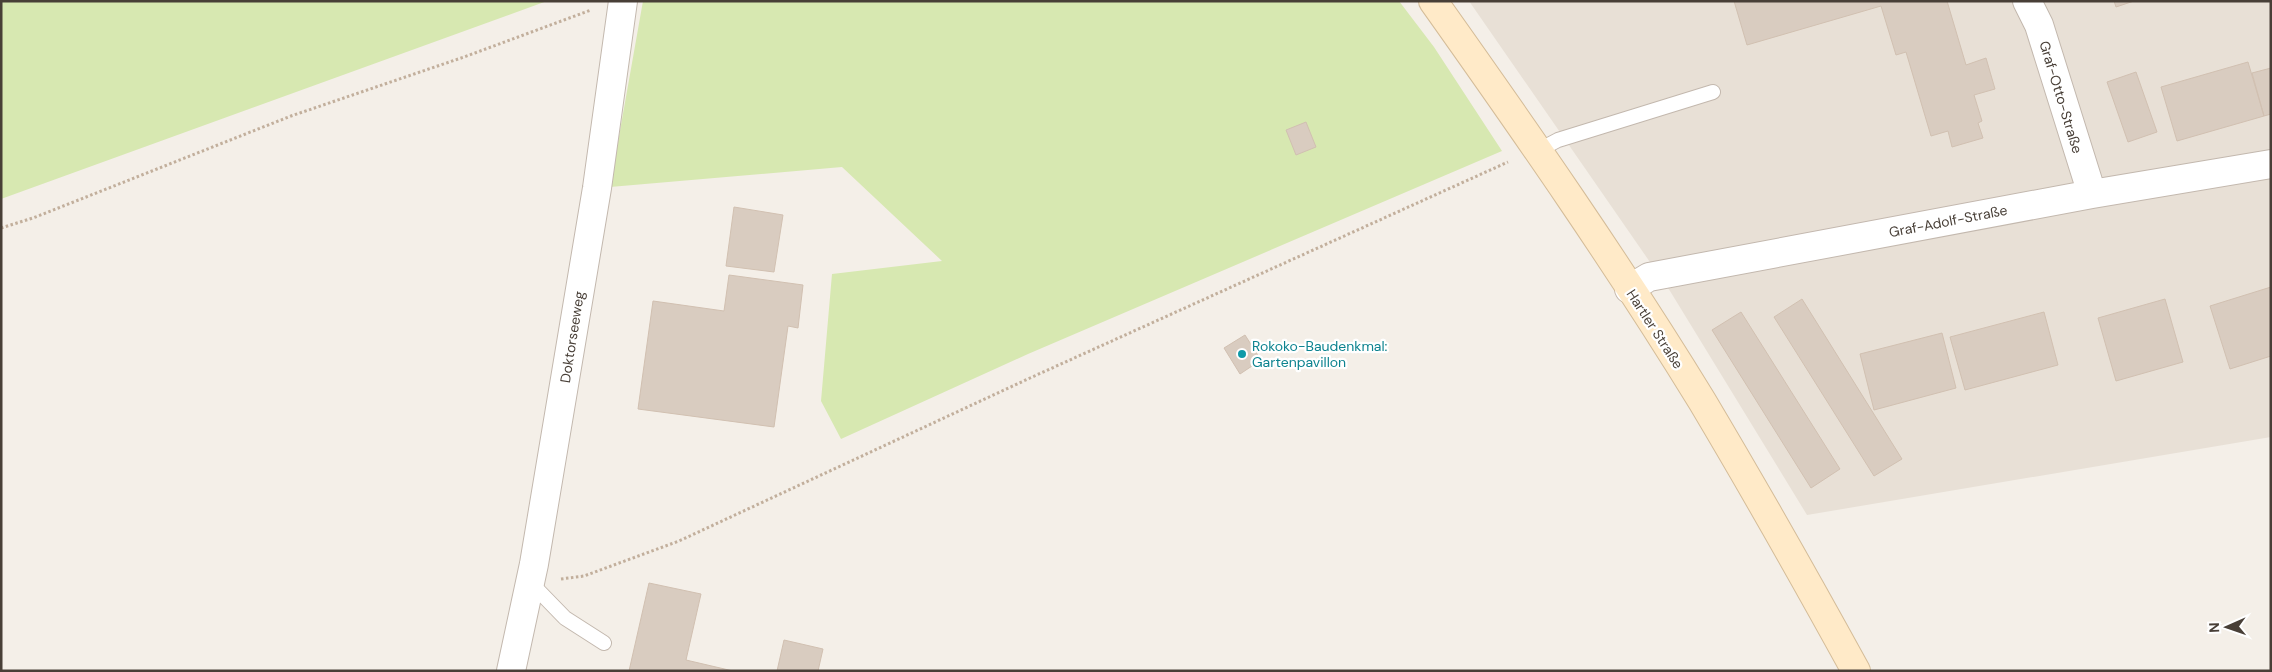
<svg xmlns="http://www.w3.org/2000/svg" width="2272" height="672" font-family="'DM Sans',sans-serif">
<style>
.residential{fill:#e8e0d6}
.green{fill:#d7e8b1}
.building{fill:#d9ccc0;stroke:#d1c0b1}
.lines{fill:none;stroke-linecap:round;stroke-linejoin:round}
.service-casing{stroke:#c3b8ae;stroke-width:16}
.minor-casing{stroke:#c3b8ae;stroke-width:30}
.secondary-casing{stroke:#d4bc98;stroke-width:30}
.path{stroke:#c2af9c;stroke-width:3;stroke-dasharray:2.5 2.5;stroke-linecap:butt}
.service{stroke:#fff;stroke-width:14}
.minor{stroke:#fff;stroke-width:28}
.secondary{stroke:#ffeac8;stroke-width:28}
.culture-dot{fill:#0f9aa8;stroke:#fff;stroke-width:2}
.labels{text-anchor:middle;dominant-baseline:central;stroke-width:4.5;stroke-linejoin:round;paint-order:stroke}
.street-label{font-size:14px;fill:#483f37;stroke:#fff}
.culture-label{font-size:14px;fill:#0d838f;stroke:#fff;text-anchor:start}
</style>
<rect width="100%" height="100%" fill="#f4efe8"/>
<path class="residential" d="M 1469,1 L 2271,1 L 2271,437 L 1807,515 L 1670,291 Z"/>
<path class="green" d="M 1,1 L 547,1 L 1,199 Z
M 643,1 L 1399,1 L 1434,47 L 1502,151 L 1028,354 L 841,439 L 821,401 L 832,274 L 942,261 L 842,167 L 610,187 Z"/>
<path class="building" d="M 1734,1 L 1947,1 L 1966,65 L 1986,58 L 1995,89 L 1974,95 L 1982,121 L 1978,123 L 1983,138 L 1952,147 L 1948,131 L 1931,136 L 1906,52 L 1896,55 L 1881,6 L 1747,45 Z
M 2114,1 L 2134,1 L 2116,7 Z
M 2248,62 L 2264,116 L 2177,141 L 2161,87 Z
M 2271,68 L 2271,114 L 2264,116 L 2252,73 Z
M 2136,72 L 2157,132 L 2128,142 L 2107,82 Z
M 1306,122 L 1316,147 L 1296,155 L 1286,130 Z
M 734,207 L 783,215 L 774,272 L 726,266 Z
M 729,275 L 803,285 L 798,328 L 788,326 L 774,427 L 638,409 L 653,301 L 724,311 Z
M 2271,287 L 2271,356 L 2230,369 L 2210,306 Z
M 1802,299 L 1902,459 L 1874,476 L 1774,317 Z
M 2165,299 L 2183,362 L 2116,381 L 2098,318 Z
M 1741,312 L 1840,469 L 1811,488 L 1712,330 Z
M 2044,312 L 2058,365 L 1965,390 L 1950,337 Z
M 1942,333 L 1956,388 L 1874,410 L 1860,354 Z
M 1245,335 L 1261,360 L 1240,374 L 1224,348 Z
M 649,583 L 701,594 L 686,660 L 733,671 L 629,671 Z
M 784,640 L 823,649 L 818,671 L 777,671 Z"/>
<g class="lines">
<defs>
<path id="service" d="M 1539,150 L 1558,140 L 1713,92
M 531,583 L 565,618 L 604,643"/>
<path id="minor" d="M 2027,1 L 2039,25 L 2092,194
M 1629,289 L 1649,277 L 2092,194 L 2271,164
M 511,671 L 534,564 L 597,188 L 623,1"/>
<path id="secondary" d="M 1433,1 C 1526,132 1618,264 1702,401 C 1755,490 1806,580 1856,671"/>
</defs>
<use href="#service" class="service-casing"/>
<use href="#minor" class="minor-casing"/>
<use href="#secondary" class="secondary-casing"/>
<path class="path" d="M 1,228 L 33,218 L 291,116 L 464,57 L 591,10
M 561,579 L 584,576 L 679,541 L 1030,378 L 1508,162"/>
<use href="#service" class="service"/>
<use href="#minor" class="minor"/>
<use href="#secondary" class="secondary"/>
</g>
<circle class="culture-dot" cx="1242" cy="354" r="5"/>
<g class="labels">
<g class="street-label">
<text transform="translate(2061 97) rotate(73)">Graf-Otto-Straße</text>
<text transform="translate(1948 221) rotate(-11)">Graf-Adolf-Straße</text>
<text transform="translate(1655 329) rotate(57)">Hartler Straße</text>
<text transform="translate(572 337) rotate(-81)">Doktorseeweg</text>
</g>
<g class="culture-label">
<text x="1252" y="346">Rokoko-Baudenkmal:<tspan x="1252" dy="16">Gartenpavillon</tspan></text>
</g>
</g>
<rect width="2272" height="672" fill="none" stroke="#483f37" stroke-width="5"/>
<g transform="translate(2227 627) rotate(268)" stroke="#ffffff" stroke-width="4" paint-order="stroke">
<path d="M0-4L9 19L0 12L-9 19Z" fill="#483f37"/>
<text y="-8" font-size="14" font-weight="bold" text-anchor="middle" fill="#483f37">N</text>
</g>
</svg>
